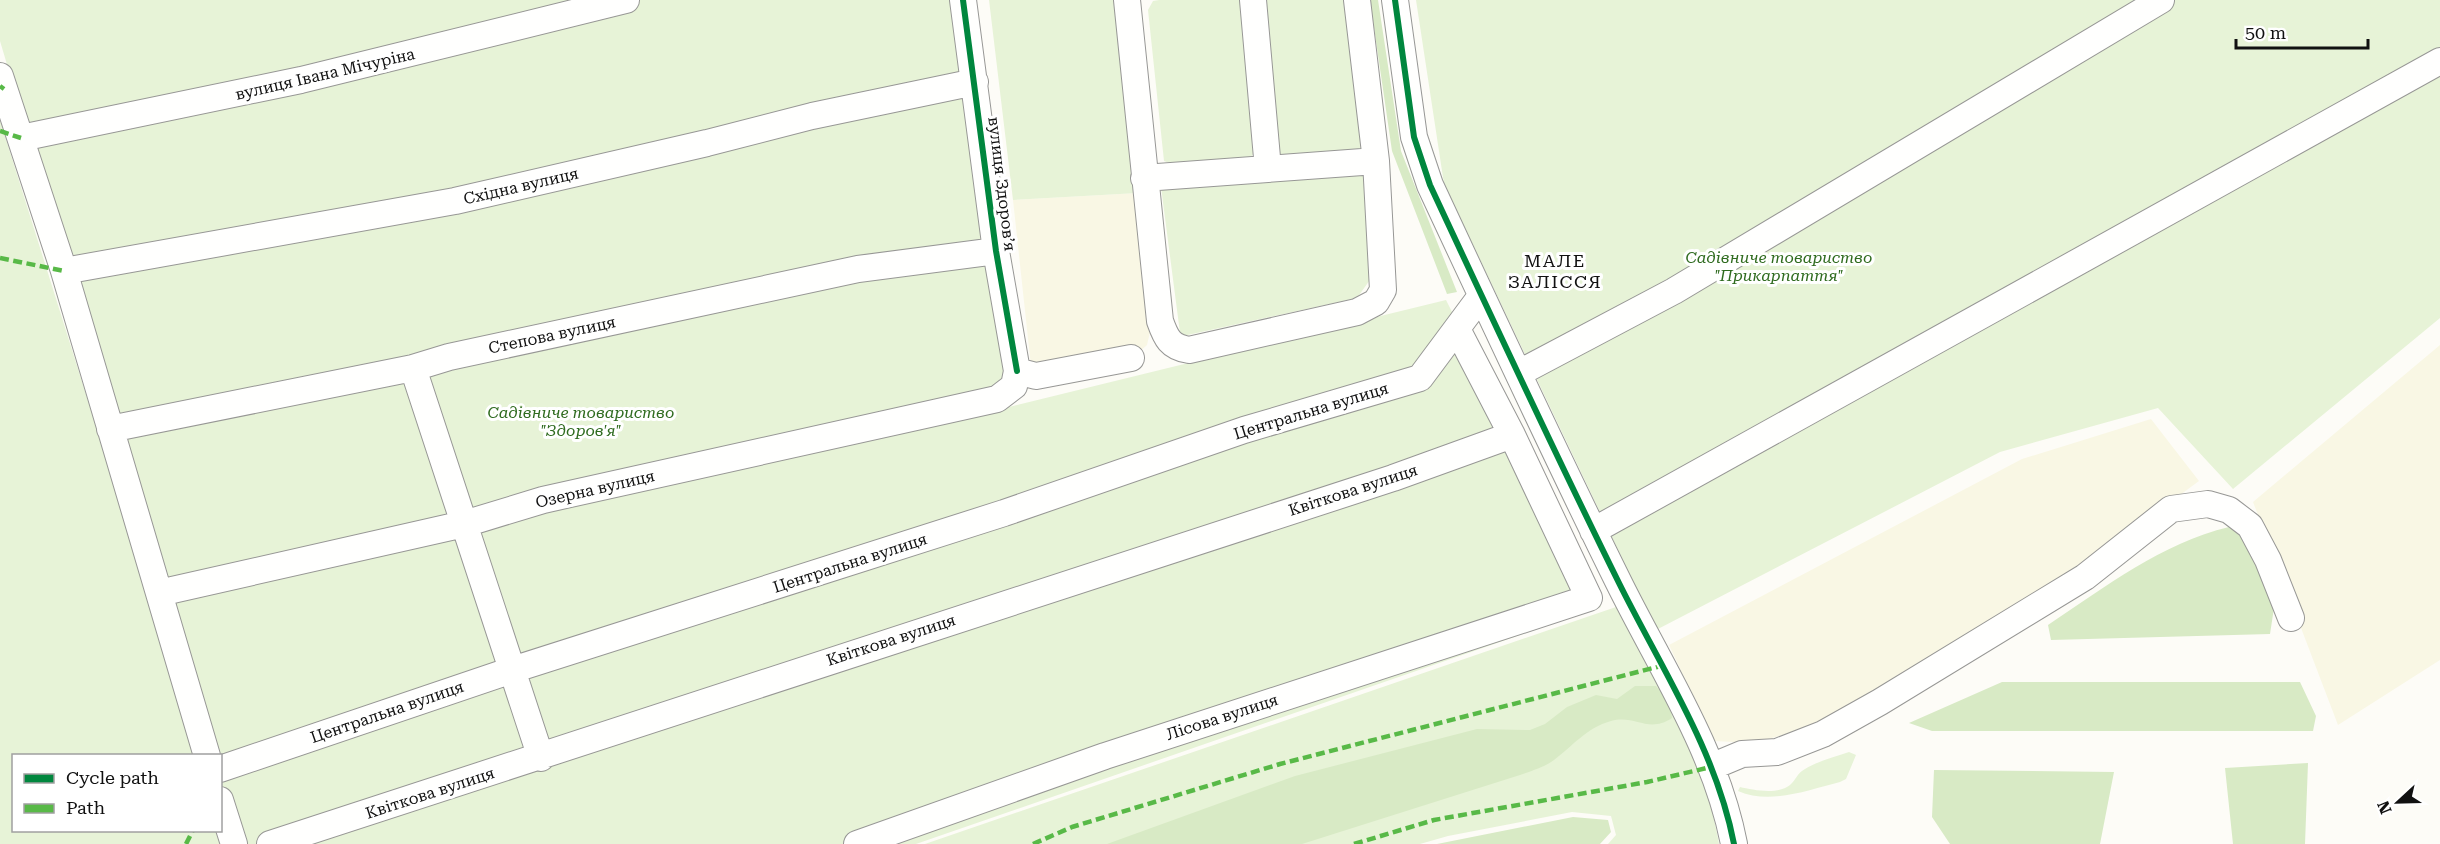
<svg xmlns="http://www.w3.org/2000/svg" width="2440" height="844" font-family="'Roboto Serif',serif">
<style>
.farmland{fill:#f9f7e4}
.green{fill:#e7f3d7}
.forest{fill:#d8eac5}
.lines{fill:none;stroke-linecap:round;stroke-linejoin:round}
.minor-casing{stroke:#979795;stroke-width:28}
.minor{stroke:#fffffe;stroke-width:26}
.quiet{stroke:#58b947;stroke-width:4.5;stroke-dasharray:9 4.5;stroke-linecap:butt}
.cycleway-casing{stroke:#fff;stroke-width:10}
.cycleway{stroke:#00873e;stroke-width:6}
.labels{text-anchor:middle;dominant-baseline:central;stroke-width:6;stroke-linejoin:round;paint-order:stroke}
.street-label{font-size:16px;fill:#111;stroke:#fff}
.park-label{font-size:16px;font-style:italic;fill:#2f6b1f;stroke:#fff}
.neighbourhood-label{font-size:18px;letter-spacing:1.5px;fill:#111;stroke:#fff}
</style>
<rect width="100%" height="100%" fill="#fdfcf7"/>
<path class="farmland" d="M 1138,193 L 1150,332 L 1147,345 L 1137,354 L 1031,366 L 1013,200 Z
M 2440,345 L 2440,660 L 2338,725 L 2253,502 Z
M 2151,419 L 2199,481 L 2081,568 L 1809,728 L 1753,743 L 1714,741 L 1669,645 L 2022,459 Z"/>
<path class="green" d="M 0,0 L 953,0 L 1009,407 L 1446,300 L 1601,607 L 916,844 L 239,844 L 221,782 L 220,756 L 213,755 L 0,41 Z
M 989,0 L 1115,0 L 1138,193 L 1013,200 Z
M 1159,0 L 1240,0 L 1257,150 L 1247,161 L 1177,166 L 1164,161 L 1148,10 L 1153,1 Z
M 1260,0 L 1346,0 L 1365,143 L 1357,154 L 1280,157 Z
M 1416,0 L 2440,0 L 2440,318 L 2233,489 L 2158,408 L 2000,452 L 1656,630 L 1444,184 Z
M 0,120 L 199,755 L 14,756 L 14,830 L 220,830 L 227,844 L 0,844 Z
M 1361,172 L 1372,187 L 1372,277 L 1357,298 L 1183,336 L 1180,333 L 1161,187 Z
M 1616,607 C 1657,682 1705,758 1719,844 L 1608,844 L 1616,835 L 1611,816 L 1572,812 L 1448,836 L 1420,844 L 925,844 Z
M 1849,752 L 1856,755 L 1846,779 L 1840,782 C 1808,790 1770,805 1738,791 L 1740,787 C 1753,790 1778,795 1790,785 C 1796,780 1797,773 1805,769 C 1818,761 1835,757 1849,752 Z"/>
<path class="forest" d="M 1370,0 L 1378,0 L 1401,151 L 1457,292 L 1447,294 L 1392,151 Z
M 2229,527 L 2252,545 L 2274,608 L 2270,634 L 2051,640 L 2048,625 C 2105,587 2162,543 2229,527 Z
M 2002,682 L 2300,682 L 2316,716 L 2313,731 L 1932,731 L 1909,723 Z
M 1635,686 L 1656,686 L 1670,702 L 1672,718 C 1648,734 1635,714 1611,721 C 1586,728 1573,746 1554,760 C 1545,767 1531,771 1520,775 L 1302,844 L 1107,844 L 1295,776 L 1477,729 L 1530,730 L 1545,724 L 1567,707 L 1596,695 L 1617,699 Z
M 2308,763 L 2305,844 L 2233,844 L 2225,768 Z
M 1934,770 L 2114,772 L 2100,844 L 1950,844 L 1932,817 Z
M 1573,817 L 1608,820 L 1611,832 L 1600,844 L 1437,844 Z"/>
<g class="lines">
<defs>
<path id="minor" d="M 1127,0 L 1160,321 C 1166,338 1170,347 1189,350 L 1357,312 L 1376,302 L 1383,290 L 1376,161 L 1357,0
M 1253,0 L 1268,169
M 1395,0 L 1414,137 L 1430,185 C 1492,318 1554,452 1619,583 C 1661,668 1716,750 1734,844
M 0,76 L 64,271 L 207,756
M 21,138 L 301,80 L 626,0
M 1144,178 L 1376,161
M 64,271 L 455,201 L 707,143 L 812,116 L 975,82
M 413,368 L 541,758
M 1017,371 L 1036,376 L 1131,358
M 1519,373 L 1674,291 L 2161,0
M 110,429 L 413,368 L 449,357 L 858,269 L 996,251
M 1593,531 L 2440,61
M 159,593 L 464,524 L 543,500 L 997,399 L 1014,386 L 1017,371 L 996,251 L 963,0
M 1711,767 L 1742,754 L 1777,752 L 1823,734 L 1880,702 L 2085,577 L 2171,509 L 2208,504 L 2229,510 L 2250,526 L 2268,560 L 2291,618
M 220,769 L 512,670 L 1004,513 L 1244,430 L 1420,378 L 1481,296
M 220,800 L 234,844
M 270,844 L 1393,478 L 1512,435
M 857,844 L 1105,756 L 1589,598 L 1512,435 L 1457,329"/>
</defs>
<use href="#minor" class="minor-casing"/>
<use href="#minor" class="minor"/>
<path class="quiet" d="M 0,86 L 4,89
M 0,131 L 21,138
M 0,258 L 64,271
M 186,844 L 193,830
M 1033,844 L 1072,827 L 1280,764 L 1661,666
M 1354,844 L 1434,820 L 1647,782 L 1711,767"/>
<defs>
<path id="cycleway" d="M 963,0 L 996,251 L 1017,371
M 1395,0 L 1414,137 L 1430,185 C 1492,318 1554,452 1619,583 C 1661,668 1716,750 1734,844"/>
</defs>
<use href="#cycleway" class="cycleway-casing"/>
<use href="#cycleway" class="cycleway"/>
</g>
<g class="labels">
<g class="street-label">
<text transform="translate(325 74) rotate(-13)">вулиця Івана Мічуріна</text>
<text transform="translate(1002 184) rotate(83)">вулиця Здоровʼя</text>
<text transform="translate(521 186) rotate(-13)">Східна вулиця</text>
<text transform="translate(552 335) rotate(-12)">Степова вулиця</text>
<text transform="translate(1311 411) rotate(-17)">Центральна вулиця</text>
<text transform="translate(595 489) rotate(-13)">Озерна вулиця</text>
<text transform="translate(1353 490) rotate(-18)">Квіткова вулиця</text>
<text transform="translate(850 563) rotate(-18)">Центральна вулиця</text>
<text transform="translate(891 640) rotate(-18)">Квіткова вулиця</text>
<text transform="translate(387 712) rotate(-19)">Центральна вулиця</text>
<text transform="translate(1222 717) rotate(-18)">Лісова вулиця</text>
<text transform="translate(430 793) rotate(-18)">Квіткова вулиця</text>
</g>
<g class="park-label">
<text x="1779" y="257">Садівниче товариство<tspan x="1779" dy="18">"Прикарпаття"</tspan></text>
<text x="581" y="412">Садівниче товариство<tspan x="581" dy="18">"Здоров'я"</tspan></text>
</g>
<g class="neighbourhood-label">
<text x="1555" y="260">МАЛЕ<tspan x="1555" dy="21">ЗАЛІССЯ</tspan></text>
</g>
</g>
<rect x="12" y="754" width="210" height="78" fill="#ffffff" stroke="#a0a0a0" stroke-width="1.5"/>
<rect x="24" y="774" width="30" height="9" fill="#00873e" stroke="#a0a0a0" stroke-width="1.5"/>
<text x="66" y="784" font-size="18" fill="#111111">Cycle path</text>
<rect x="24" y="804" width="30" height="9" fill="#58b947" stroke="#a0a0a0" stroke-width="1.5"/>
<text x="66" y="814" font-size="18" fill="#111111">Path</text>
<g transform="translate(2398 802) rotate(248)" stroke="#ffffff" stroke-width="4.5" paint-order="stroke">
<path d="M0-4.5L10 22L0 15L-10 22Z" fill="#111111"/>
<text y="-9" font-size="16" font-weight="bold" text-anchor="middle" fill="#111111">N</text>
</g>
<path d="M2236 39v9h132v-9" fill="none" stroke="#111111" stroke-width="3"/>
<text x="2245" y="39" font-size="18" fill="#111111" stroke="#ffffff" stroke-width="4.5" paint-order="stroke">50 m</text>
</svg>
